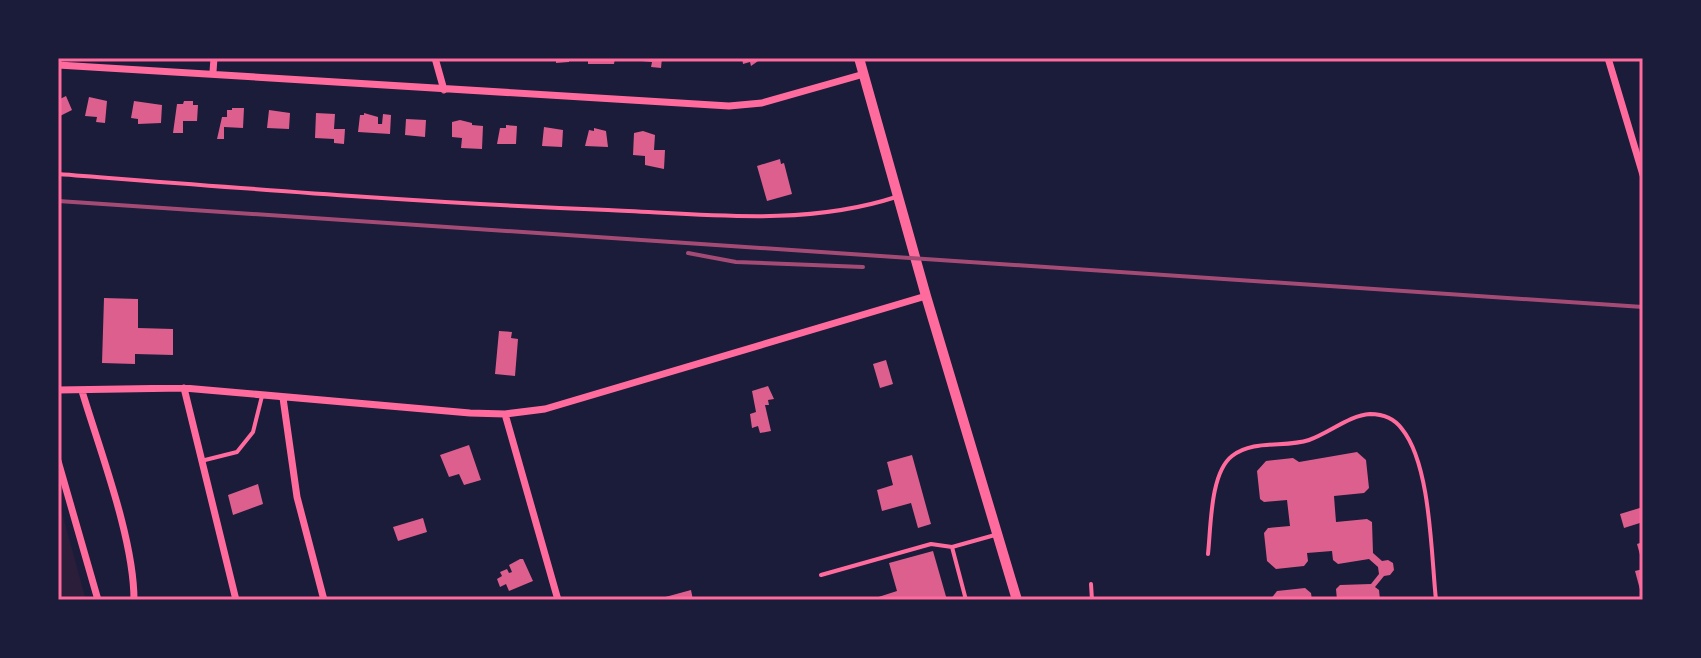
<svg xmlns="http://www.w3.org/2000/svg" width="1701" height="658" font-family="'Open Sans',sans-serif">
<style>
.green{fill:#2a1e3b}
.building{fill:#dd5f8e}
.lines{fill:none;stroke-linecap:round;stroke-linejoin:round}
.service{stroke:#ff6b9d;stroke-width:4}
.minor{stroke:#ff6b9d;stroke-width:7}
.secondary{stroke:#ff6b9d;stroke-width:10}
.rail{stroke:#a44b75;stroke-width:4}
.neatline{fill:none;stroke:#ff6b9d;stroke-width:3}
</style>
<rect width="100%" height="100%" fill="#1b1b3a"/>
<path class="green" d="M 58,498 L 86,600 L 58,600 Z"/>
<path class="building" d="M 546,58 L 569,58 L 569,62 L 556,63 L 556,61 L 546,60 Z
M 588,58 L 615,58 L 614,64 L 588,64 Z
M 642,58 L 662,58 L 661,68 L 651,67 L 652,62 L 642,61 Z
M 742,58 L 761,58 L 761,59 L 751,66 L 750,62 L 743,64 Z
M 66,96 L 72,110 L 58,117 L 58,100 Z
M 89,97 L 107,101 L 105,123 L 96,122 L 97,117 L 85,116 Z
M 134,101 L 162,105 L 161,123 L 138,124 L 138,119 L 131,118 Z
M 184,101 L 193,101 L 193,105 L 198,105 L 197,121 L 183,121 L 183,133 L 173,133 L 177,104 L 183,104 Z
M 232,108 L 244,108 L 243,128 L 224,127 L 224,139 L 217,139 L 222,117 L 227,117 L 227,110 L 232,110 Z
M 269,110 L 290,113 L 289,129 L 267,128 Z
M 316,113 L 335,114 L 334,129 L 345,129 L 344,144 L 334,143 L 334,139 L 315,138 Z
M 364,113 L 378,117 L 378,124 L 382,124 L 383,114 L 391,115 L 390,134 L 358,132 L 360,115 L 364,115 Z
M 406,119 L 426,120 L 425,137 L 405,135 Z
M 460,120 L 472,123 L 472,125 L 483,126 L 482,149 L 461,148 L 462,138 L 452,137 L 452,122 Z
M 506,125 L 517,126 L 516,144 L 497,144 L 500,128 L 506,128 Z
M 544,127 L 563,130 L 562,147 L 542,146 Z
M 594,128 L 606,131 L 608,147 L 585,146 L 589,130 L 594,131 Z
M 643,131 L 655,135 L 654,150 L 665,150 L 664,169 L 645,165 L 645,156 L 633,155 L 634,133 Z
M 780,159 L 781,164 L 784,163 L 792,194 L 767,201 L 757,166 Z
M 104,298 L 138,299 L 138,328 L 173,329 L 173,355 L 135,354 L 135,364 L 102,363 Z
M 499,331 L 512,332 L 511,338 L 518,339 L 515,376 L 495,374 Z
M 886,360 L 893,384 L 880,388 L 873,364 Z
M 768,386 L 774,399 L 768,400 L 769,405 L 765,405 L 771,431 L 760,433 L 758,426 L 752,428 L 750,414 L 756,412 L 752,391 Z
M 469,445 L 481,480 L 464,485 L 459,474 L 449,477 L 440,455 Z
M 1357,452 L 1366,460 L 1369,488 L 1364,493 L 1334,496 L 1336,522 L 1367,519 L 1372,522 L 1373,553 L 1382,561 L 1388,560 L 1393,563 L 1394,570 L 1390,575 L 1384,576 L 1375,587 L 1379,590 L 1380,600 L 1337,600 L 1336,589 L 1340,585 L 1371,584 L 1379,574 L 1378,567 L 1369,559 L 1338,564 L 1333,560 L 1332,551 L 1307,553 L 1308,561 L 1304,566 L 1276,569 L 1267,561 L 1264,533 L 1268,528 L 1290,526 L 1287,500 L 1264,502 L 1260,499 L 1257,471 L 1266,461 L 1293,458 L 1299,462 Z
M 912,455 L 931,524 L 918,528 L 911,503 L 882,511 L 877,490 L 893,485 L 887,462 Z
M 258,484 L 263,504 L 233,515 L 228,495 Z
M 1643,507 L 1643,522 L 1624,528 L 1620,514 Z
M 423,518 L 427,532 L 398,541 L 393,527 Z
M 1643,542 L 1643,562 L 1642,562 L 1637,544 Z
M 933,551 L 947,600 L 869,600 L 897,591 L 889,563 Z
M 520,559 L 523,559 L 533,581 L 509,591 L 506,584 L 500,587 L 497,579 L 502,576 L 500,572 L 507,569 L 509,573 L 512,572 L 509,565 Z
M 1643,569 L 1643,597 L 1642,597 L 1635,571 Z
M 1305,588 L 1311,593 L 1312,600 L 1270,600 L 1277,591 Z
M 691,590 L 693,600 L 658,600 L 658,599 Z"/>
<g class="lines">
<path class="service" d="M 58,174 C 241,188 424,203 608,210 C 703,214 804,227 896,197
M 201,461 L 237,452 L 253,432 L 262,396
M 1208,554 C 1211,527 1210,473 1232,456 C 1254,439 1285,448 1309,440 C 1329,433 1350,415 1370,414 C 1383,414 1394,418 1402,429 C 1431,465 1431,554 1436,600
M 821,575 L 931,544 L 952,547
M 1091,584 L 1092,600
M 966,600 L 952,547 L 995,535"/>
<path class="minor" d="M 435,58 L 444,90
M 1608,58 L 1643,175
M 58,65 L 729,106 L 762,103 L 864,74
M 213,72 L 214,58
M 184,388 L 236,600
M 58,390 L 184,388 L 470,413 L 505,414 L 545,409 L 926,296
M 82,391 C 100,451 134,539 134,600
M 283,398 L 297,497 L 324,600
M 505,414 L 558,600
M 58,461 L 98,600"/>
<path class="secondary" d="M 859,58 L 926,296 L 1017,600"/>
<path class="rail" d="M 58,201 L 1643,307
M 688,253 L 736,262 L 863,267"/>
</g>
<rect width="1701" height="658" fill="none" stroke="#1b1b3a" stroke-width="120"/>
<rect x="60" y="60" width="1581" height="538" class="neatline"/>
</svg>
